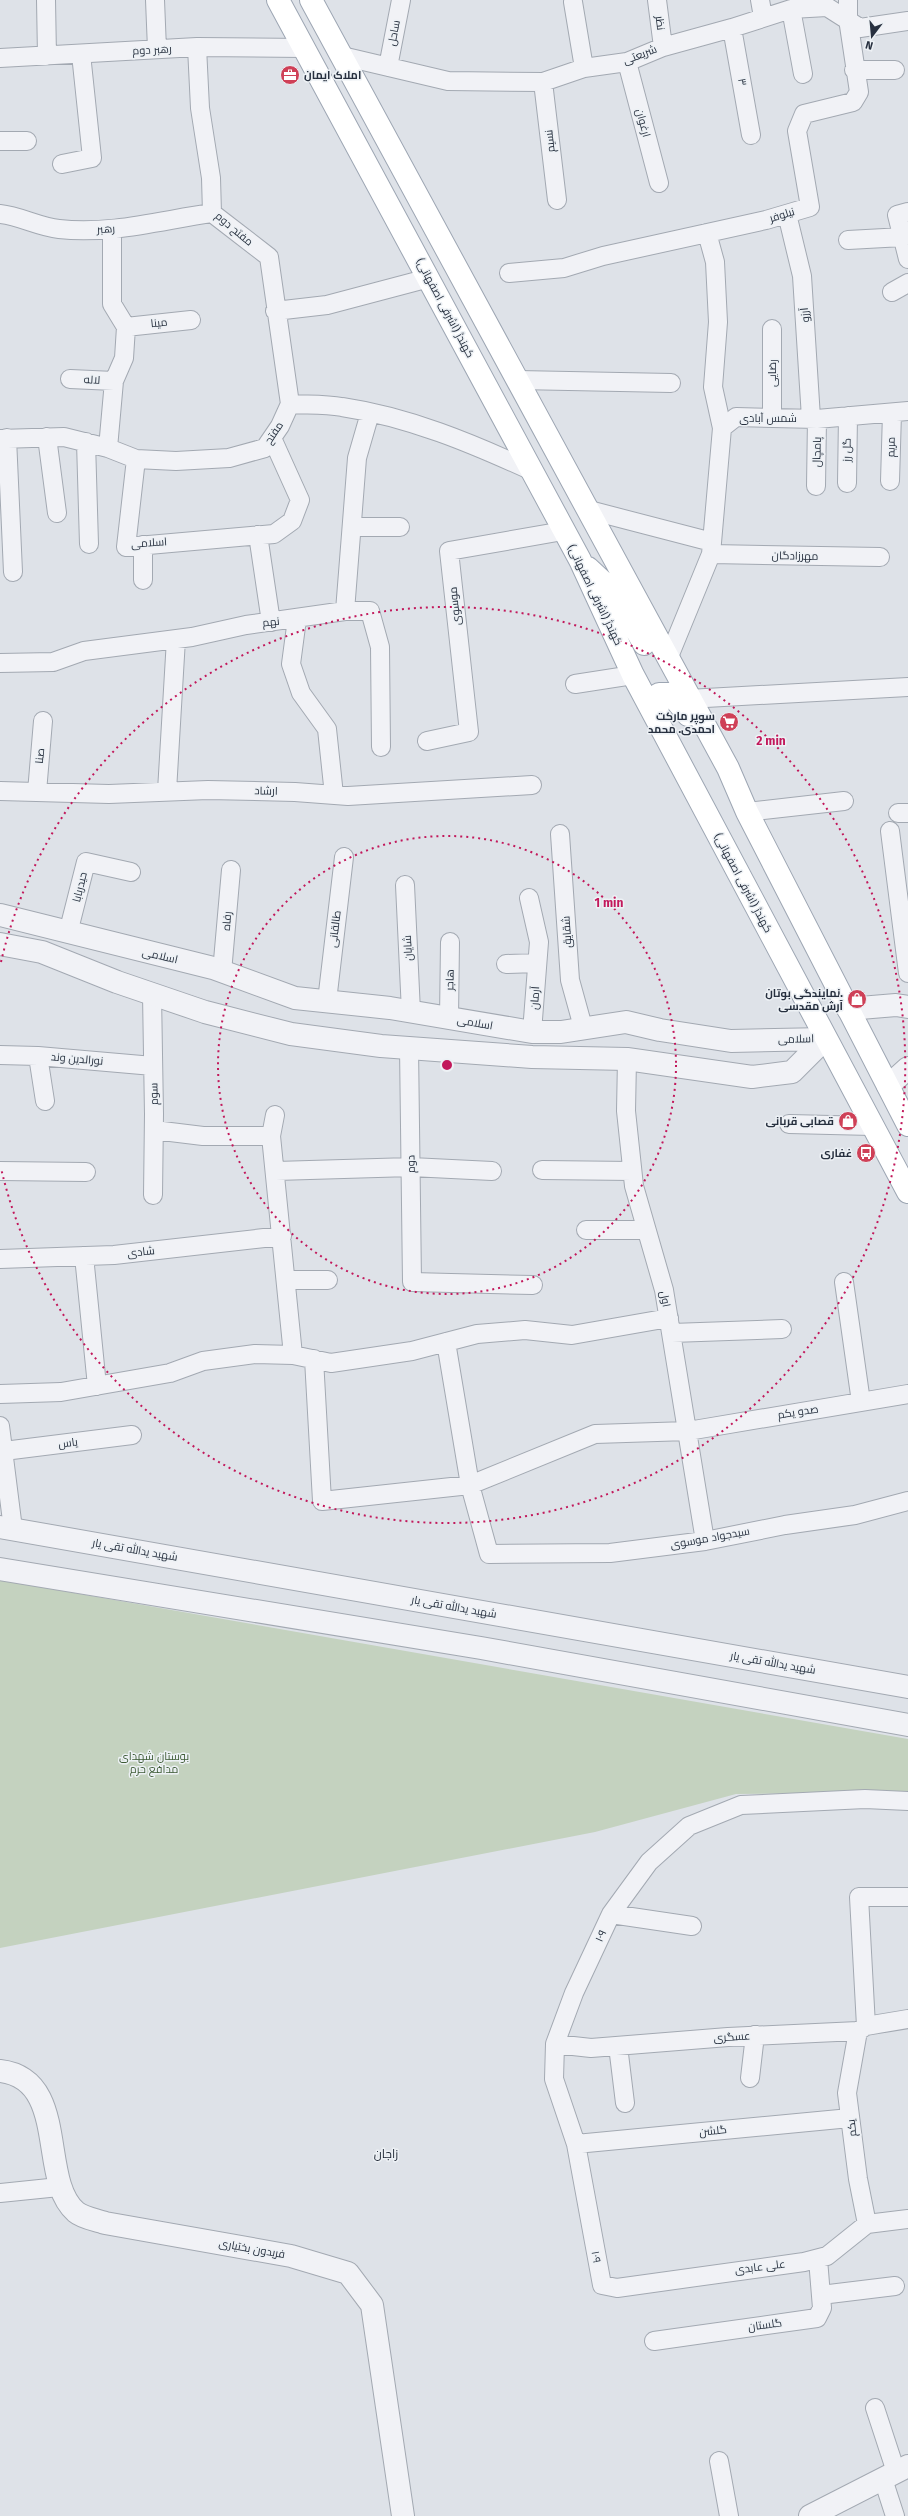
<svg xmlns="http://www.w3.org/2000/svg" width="908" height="2516" font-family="'Fira Sans',Cairo,sans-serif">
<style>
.green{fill:#c4d2bf}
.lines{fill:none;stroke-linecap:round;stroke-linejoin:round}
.minor-casing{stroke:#a3a9b2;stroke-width:20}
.tertiary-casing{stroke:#a3a9b2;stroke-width:24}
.primary-casing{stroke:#9da6b3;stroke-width:24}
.minor{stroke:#f1f2f6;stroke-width:18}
.tertiary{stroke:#f1f2f6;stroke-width:22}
.primary{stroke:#fff;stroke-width:22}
.ring{fill:none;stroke:#c2185b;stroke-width:2;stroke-dasharray:2 4}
.labels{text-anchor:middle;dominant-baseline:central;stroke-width:3;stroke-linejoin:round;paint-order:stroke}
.street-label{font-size:11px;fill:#27303f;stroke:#edf1f5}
.poi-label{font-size:11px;font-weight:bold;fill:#27303f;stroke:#edf1f5;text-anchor:end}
.park-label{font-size:11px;fill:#3c5a34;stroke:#edf1f5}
.neighbourhood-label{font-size:12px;fill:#19212f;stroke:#edf1f5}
.centre{fill:#c2185b;stroke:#edf1f5;stroke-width:2}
.ring-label{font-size:12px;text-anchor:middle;font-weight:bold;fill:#c2185b;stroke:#edf1f5;stroke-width:3;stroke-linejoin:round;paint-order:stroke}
</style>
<rect width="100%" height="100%" fill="#dee2e8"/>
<path class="green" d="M 0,1580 L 908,1739 L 908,1792 L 736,1794 L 595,1832 L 0,1948 Z"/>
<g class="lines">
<defs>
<path id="minor" d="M 46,0 L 47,56
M 155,0 L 157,49
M 657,0 L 663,47
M 760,0 L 763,17
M 573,2 L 584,68
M 791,9 L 803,74
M 732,28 L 751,135
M 197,47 L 200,108 L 211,178 L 212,213 L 269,257 L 290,404
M 342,56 L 448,81 L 543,82 L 584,68 L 627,62 L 663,47 L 732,28 L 791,9 L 827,7 L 860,28 L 908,21
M 0,58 L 197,47 L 304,48
M 627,62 L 659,183
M 388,67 L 401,0
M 854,70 L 895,70
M 543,82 L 557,200
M 0,141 L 27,141
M 62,164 L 92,158 L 81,54
M 908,212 L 897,215 L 908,259
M 0,214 C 20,216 39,227 59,229 C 110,235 162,220 212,213
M 787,214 L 802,276 L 811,418
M 707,233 L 715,262 L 718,322 L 713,387 L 722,428
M 848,240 L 903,237
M 509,273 L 564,268 L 603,256 L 766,220 L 810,207 L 797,131 L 804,114 L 853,102 L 859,92 L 848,19 L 848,0
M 892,292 L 908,283
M 275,311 L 327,305 L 429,278
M 126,327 L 191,320
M 772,329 L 772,418
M 70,379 L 114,381
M 518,380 L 671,383
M 47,437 L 57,513
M 7,438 L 13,572
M 0,439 L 64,437 L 108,448 L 136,459 L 176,461 L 229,458 L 265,448 L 280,426 L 290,404 C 307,405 325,404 342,407 C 409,417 471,443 532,471
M 86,442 L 89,544
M 108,448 L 114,381 L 124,358 L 126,327 L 112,304 L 112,230
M 136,459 L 126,547 L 274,534 L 292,521 L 300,500 L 272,438
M 890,481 L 892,413
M 847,483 L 848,416
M 816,486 L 817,419
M 589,510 L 712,542
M 353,527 L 400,527
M 258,535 L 271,622
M 711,554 L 880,557
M 143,580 L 143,545
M 345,611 L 370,611 L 380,647 L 381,747
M 297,619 L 291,664 L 301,693 L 327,729 L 334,795
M 668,659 L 711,554 L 722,428 L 736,417 L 817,419 L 908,411
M 0,663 L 53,662 L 84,651 L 192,637 L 246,625 L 345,611 L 357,458 L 370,413
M 575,684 L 633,675
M 688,699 L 908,687
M 427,741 L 469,732 L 449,551 L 563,531
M 0,791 L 109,794 L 208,790 L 295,792 L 348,796 L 532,785
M 167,791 L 176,639
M 37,792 L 43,721
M 747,812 L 844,801
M 898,813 L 908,813
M 890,831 L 908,973
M 560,834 L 570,980 L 583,1027
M 405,885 L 411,1012
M 529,898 L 539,942 L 532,1032
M 68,933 L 86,862 L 131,872
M 506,964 L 537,963
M 222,972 L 231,870
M 152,994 L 154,1114 L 153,1195
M 327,1001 L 344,857
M 449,1018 L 450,942
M 409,1047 L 412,1282 L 533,1285
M 0,1055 L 38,1056 L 153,1066
M 38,1056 L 45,1101
M 627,1059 L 626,1111 L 634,1186 L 664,1290 L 705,1541
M 275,1115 L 271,1136 L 293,1355
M 789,1124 L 872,1126
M 154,1130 L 203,1136 L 271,1136
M 542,1170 L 632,1171
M 0,1171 L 86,1172
M 276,1171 L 411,1167 L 492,1171
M 586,1230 L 646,1230
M 84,1256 L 97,1386
M 0,1259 L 114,1255 L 282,1236
M 286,1280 L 328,1280
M 844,1282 L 861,1402
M 672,1333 L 782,1329
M 446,1342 L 470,1485 L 489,1554 L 610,1553 L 705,1541 L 785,1525 L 855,1515 L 908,1501
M 314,1359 L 322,1501 L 470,1485 L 595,1434 L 688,1431 L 908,1394
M 0,1394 L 61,1392 L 170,1373 L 203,1361 L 255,1354 L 293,1355 L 331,1363 L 412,1351 L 477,1334 L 525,1330 L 572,1335 L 669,1318
M 0,1426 L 13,1529
M 4,1451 L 132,1435
M 908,1801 L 865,1799 L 741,1805 L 689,1826 L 649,1862 L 611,1914 L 574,1993 L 555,2044 L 554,2079 L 576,2144 L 602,2285 L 617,2288 L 804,2262 L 827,2256 L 867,2224 L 908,2219
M 611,1914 L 692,1926
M 866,2026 L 859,1897 L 908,1897
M 858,2031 L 847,2093 L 858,2179 L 867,2224
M 555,2044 L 591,2048 L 728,2037 L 858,2031 L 866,2026 L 908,2019
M 618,2046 L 625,2103
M 750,2078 L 755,2035
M 576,2144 L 850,2118
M 0,2193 L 59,2187
M 821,2295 L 895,2286
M 654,2341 L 817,2318 L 822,2308 L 818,2259
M 875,2408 L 896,2472
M 719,2461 L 729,2516
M 883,2479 L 895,2516"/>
<path id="tertiary" d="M 0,915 L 213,968 L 295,998 L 390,1008 L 532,1032 L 561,1032 L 626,1022 L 660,1030 L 731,1041 L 825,1039
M 0,944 L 42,952 L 117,982 L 205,1012 L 291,1034 L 381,1046 L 532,1057 L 627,1059 L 752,1077 L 792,1072 L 825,1039
M 848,1009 L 896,1005 L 908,1007
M 888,1086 L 908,1068
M 0,1527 L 908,1687
M 0,1569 L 481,1648 L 908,1725
M 0,2071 C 70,2079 38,2180 76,2212 C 83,2218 97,2220 105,2223 L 291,2256 L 348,2273 L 372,2305 L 403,2516
M 810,2516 L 908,2466"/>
<path id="primary" d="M 278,0 L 580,560 L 633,675 L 908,1192
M 311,0 L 728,768 L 747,812 L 908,1125
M 588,568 L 616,594 L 644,644
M 659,723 L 657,705 L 659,694 L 671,694 L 688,715"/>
</defs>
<use href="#minor" class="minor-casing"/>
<use href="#tertiary" class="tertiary-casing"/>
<use href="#primary" class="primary-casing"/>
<use href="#minor" class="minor"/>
<use href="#tertiary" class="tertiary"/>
<use href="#primary" class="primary"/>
</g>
<g class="ring">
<circle cx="447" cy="1065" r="229"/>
<path d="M1 962A458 458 0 1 1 1 1168"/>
</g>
<defs>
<symbol id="office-disc" viewBox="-11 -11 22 22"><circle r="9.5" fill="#cf4057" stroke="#edf1f5"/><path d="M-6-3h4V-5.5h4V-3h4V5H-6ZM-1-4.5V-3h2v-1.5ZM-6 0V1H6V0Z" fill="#fff"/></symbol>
<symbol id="supermarket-disc" viewBox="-11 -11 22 22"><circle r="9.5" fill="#cf4057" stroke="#edf1f5"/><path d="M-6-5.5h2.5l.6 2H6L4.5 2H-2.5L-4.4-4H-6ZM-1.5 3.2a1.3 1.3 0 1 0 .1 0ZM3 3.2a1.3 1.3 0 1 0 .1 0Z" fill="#fff"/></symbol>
<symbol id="shop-disc" viewBox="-11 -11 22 22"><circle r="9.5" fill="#cf4057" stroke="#edf1f5"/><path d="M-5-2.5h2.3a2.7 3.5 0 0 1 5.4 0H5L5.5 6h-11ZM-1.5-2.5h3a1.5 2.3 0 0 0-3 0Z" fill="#fff"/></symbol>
<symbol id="bus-disc" viewBox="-11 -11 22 22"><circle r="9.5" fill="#cf4057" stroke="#edf1f5"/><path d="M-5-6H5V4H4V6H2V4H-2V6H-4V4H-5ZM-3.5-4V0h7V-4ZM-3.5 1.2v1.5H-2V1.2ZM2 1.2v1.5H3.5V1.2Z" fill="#fff"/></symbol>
</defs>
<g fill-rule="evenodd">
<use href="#office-disc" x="279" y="64" width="22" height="22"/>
<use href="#supermarket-disc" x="718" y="711" width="22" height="22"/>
<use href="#shop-disc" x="846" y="988" width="22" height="22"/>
<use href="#shop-disc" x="837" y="1110" width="22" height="22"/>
<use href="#bus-disc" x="855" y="1142" width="22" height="22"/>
</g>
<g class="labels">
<g class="street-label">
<text transform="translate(660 23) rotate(83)">نظر</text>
<text transform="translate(394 33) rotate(-79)">ساحل</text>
<text transform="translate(152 50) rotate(-3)">رهبر دوم</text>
<text transform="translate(640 55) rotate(-21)">شریعتی</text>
<text transform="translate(742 82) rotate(80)">۳</text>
<text transform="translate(643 123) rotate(75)">ارغوان</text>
<text transform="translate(550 141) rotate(-97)">نسیم</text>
<text transform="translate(782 215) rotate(-17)">نیلوفر</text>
<text transform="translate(106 229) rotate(-3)">رهبر</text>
<text transform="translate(234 229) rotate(40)">مفتح دوم</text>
<text transform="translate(445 308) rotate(62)">کهندژ (اشرفی اصفهانی)</text>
<text transform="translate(805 315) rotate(-95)">آرزو</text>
<text transform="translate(159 323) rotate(-6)">مینا</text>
<text transform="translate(772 373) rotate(-90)">رضایی</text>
<text transform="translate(92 380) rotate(3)">لاله</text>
<text x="768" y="418">شمس آبادی</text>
<text transform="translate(274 433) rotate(-57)">مفتح</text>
<text transform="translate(891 447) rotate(-88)">مریم</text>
<text transform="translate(847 450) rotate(-89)">گل رز</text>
<text transform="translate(817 452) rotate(-89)">پامچال</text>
<text transform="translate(149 543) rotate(-4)">اسلامی</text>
<text transform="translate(795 556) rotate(1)">مهرزادگان</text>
<text transform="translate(595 595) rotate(64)">کهندژ (اشرفی اصفهانی)</text>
<text transform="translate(455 606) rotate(-96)">موسوی</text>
<text transform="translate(271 622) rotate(-6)">نهم</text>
<text transform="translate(40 756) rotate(-85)">صنا</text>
<text transform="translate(266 791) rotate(1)">ارشاد</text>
<text transform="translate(743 883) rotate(62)">کهندژ (اشرفی اصفهانی)</text>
<text transform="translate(80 887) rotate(-76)">حیدربابا</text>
<text transform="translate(227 921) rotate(-85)">رفاه</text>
<text transform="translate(335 929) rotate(-83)">طالقانی</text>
<text transform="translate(567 932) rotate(-94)">شقایق</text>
<text transform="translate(408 948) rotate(-93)">شایان</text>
<text transform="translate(160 956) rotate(13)">اسلامی</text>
<text transform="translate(450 980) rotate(-89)">هاجر</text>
<text transform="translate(535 998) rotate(-86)">آرمان</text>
<text transform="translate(475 1023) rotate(10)">اسلامی</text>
<text transform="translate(796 1039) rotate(-1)">اسلامی</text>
<text transform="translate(77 1059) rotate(5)">نورالدین وند</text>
<text transform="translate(154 1094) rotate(-91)">سوم</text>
<text transform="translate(411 1164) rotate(-91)">دوم</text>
<text transform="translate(141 1252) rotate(-6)">شادی</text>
<text transform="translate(665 1299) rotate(79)">اول</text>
<text transform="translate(798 1412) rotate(-9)">صدو یکم</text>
<text transform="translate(68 1443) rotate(-7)">یاس</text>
<text transform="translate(710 1538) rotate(-10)">سیدجواد موسوی</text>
<text transform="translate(135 1550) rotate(10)">شهید یدالله تقی یار</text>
<text transform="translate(454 1607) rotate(10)">شهید یدالله تقی یار</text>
<text transform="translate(773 1663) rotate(10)">شهید یدالله تقی یار</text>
<text transform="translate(601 1936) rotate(-65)">۱۰۹</text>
<text transform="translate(732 2037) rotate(-3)">عسگری</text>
<text transform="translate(852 2128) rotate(-97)">یکم</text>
<text transform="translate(713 2131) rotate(-6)">گلشن</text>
<text transform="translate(252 2249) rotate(10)">فریدون بختیاری</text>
<text transform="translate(596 2257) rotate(79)">۱۰۹</text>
<text transform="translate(760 2267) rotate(-7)">علی عابدی</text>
<text transform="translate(765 2325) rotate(-8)">گلستان</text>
</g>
<g class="poi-label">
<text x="304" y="75" text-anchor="start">املاک ایمان</text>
<text x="715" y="716">سوپر مارکت<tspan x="715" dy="13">احمدی. محمد</tspan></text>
<text x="843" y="993">نمایندگی بوتان.<tspan x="843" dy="13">آرش مقدسی</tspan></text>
<text x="834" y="1121">قصابی قربانی</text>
<text x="852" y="1153">غفاری</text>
</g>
<g class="park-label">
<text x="154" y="1756">بوستان شهدای<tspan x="154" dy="13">مدافع حرم</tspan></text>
</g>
<g class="neighbourhood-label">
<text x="386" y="2154">زاجان</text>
</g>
</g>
<circle cx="447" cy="1065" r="6" class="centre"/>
<g class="ring-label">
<text x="771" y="745">2 min</text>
<text x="609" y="907">1 min</text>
</g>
<g transform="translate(872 36) rotate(196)" stroke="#edf1f5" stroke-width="3" paint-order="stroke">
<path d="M0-3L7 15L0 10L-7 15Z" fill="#27303f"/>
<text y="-6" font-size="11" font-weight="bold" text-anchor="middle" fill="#27303f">N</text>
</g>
</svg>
